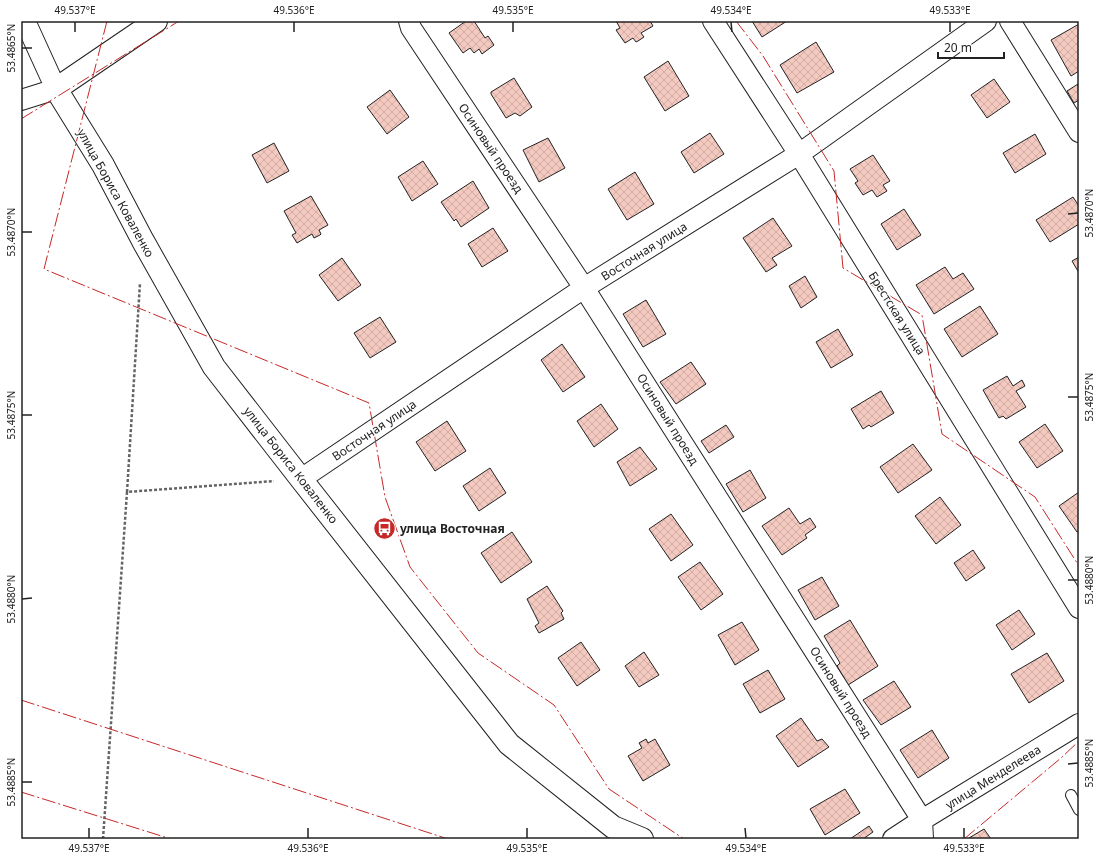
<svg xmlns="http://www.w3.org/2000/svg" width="1100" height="860" font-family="'Noto Sans',sans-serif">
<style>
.building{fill:url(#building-cross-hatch);stroke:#222}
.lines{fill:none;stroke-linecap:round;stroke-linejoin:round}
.lane-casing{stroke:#222;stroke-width:12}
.street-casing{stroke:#222;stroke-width:22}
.secondary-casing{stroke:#222;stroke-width:24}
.path{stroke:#646464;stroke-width:2.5;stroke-dasharray:3 2;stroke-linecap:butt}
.lane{stroke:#fff;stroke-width:10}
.street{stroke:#fff;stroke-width:20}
.secondary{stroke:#fff;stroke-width:22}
.power{stroke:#c62828;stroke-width:1;stroke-dasharray:14 3 2 3;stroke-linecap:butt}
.ticks{fill:none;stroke:#222;stroke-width:1.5}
.labels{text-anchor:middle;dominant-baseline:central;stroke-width:3;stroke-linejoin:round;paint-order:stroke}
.street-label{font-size:12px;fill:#222;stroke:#fff}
.poi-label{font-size:12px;font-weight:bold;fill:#222;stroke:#fff;text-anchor:start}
.neatline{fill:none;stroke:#222;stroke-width:1.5}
.ticks-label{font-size:10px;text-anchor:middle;fill:#222}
</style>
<defs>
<pattern id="building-cross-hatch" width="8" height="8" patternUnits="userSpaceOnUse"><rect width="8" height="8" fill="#f3c9c0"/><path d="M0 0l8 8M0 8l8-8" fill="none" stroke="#d0aca5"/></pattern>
</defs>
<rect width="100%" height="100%" fill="#fff"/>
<path class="building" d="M 466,21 L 474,21 L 485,38 L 488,36 L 494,45 L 482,54 L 479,49 L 474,53 L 470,48 L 463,53 L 449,33 Z
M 616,21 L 650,21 L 653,26 L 641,33 L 644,37 L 638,41 L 636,42 L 633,38 L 625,43 L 616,30 L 620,28 Z
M 752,21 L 787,21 L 762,37 Z
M 1079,24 L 1079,71 L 1071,76 L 1051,40 Z
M 816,42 L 834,72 L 797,93 L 780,65 Z
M 668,61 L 689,96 L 665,111 L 644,77 Z
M 514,78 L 532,107 L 520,116 L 515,113 L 506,118 L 491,94 L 491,92 Z
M 994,79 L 1010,102 L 987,118 L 971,95 Z
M 1078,84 L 1079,100 L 1074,103 L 1067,91 Z
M 390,90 L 409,117 L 387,134 L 367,107 Z
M 710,133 L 724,154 L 694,173 L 681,152 Z
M 1035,134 L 1046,154 L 1015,173 L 1003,153 Z
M 548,138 L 565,168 L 539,182 L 523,150 Z
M 274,143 L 289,171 L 267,183 L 252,155 Z
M 873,155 L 890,181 L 883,185 L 887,191 L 877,197 L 872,190 L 863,195 L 855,183 L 858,181 L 850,169 Z
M 423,161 L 438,184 L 412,201 L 398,177 Z
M 635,172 L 654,204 L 627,220 L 608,189 Z
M 473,181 L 489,208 L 461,227 L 456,219 L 454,221 L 441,202 Z
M 311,196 L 328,225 L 319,230 L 321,234 L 320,235 L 314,238 L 312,234 L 297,243 L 292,235 L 296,233 L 284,211 Z
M 1073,197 L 1079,206 L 1079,224 L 1050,242 L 1036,220 Z
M 904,209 L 921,235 L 897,250 L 881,224 Z
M 773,218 L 792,246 L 772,258 L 777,265 L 766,272 L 743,238 Z
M 493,228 L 508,251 L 482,267 L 468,244 Z
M 1079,257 L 1079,273 L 1072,261 Z
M 342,258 L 361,285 L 338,301 L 319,275 Z
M 945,267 L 953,279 L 963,273 L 974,289 L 934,314 L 916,285 Z
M 805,276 L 817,297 L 801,308 L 789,286 Z
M 646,300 L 666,334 L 643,347 L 623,314 Z
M 980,306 L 998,334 L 962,357 L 944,329 Z
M 380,317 L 396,342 L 370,358 L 354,333 Z
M 838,329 L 853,355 L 831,368 L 816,342 Z
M 562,344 L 585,377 L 563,392 L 541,360 Z
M 691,362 L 706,384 L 676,404 L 660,382 Z
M 1007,376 L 1013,386 L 1022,380 L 1025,386 L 1016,391 L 1026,407 L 1006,419 L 1003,416 L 999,418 L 983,390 Z
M 881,391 L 894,413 L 871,427 L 869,425 L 863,429 L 851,409 Z
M 601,404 L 618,429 L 594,447 L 577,421 Z
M 447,421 L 466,451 L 435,471 L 416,442 Z
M 1045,424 L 1063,451 L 1037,468 L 1019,442 Z
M 726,425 L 734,437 L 709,453 L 701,441 Z
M 913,444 L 932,470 L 898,493 L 880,467 Z
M 640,447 L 657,469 L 630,486 L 617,462 Z
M 490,468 L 506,493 L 479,511 L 463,486 Z
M 750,470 L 766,498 L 743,512 L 726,484 Z
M 1079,492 L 1079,531 L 1077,532 L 1059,506 Z
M 940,497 L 961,525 L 936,544 L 915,516 Z
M 789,508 L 800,524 L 810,518 L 816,527 L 805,535 L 807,538 L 782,555 L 762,526 Z
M 671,514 L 693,545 L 671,561 L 649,529 Z
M 512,532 L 532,562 L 501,583 L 481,553 Z
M 973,550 L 985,568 L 966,581 L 954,563 Z
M 700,562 L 723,594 L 701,610 L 678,577 Z
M 822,577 L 839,606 L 815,620 L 798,590 Z
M 547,586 L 563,611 L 561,613 L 564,619 L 539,633 L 535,626 L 539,623 L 527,599 Z
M 1019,610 L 1035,634 L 1012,650 L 996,625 Z
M 850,620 L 878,666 L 848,685 L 837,666 L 840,663 L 824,636 Z
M 742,622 L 759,650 L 735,665 L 718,635 Z
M 581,642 L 600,670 L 577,686 L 558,658 Z
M 644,652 L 659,675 L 639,687 L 625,666 Z
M 1047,653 L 1064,681 L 1029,703 L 1011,674 Z
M 768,670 L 785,699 L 760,713 L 743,684 Z
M 894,681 L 911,707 L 881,725 L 863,700 Z
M 801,718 L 817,741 L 822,739 L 829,747 L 798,767 L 776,736 Z
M 932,730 L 949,758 L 918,778 L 900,750 Z
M 646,739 L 648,743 L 655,739 L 670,765 L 643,781 L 628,756 L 642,748 L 639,743 Z
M 845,789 L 860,813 L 825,835 L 810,809 Z
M 869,826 L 873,832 L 863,839 L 850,839 Z
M 984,829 L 991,839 L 970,839 L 969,838 Z"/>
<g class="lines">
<defs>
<path id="lane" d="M 1071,795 L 1079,810"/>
<path id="street" d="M 409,21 L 411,28 L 584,288 L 922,820 L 893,839
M 713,21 L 799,154 L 1079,608
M 1010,21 L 1079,132
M 21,100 L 56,89 L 25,21
M 301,479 L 584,288 L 799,154 L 986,21
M 923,839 L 922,820 L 1079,724"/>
<path id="secondary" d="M 156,21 L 56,89 L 103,165 L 143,241 L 214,367 L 301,479 L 509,744 L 613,827 L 642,839"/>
</defs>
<use href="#lane" class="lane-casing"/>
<use href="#street" class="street-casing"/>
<use href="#secondary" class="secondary-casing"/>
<path class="path" d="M 127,492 L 140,283
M 103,839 L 127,492 L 274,481"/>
<use href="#lane" class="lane"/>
<use href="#street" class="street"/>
<use href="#secondary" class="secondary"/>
<path class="power" d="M 107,21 L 44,269 L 369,403 L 385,497 L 410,567 L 478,653 L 554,705 L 609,789 L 684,839
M 736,21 L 763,56 L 834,171 L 843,268 L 922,315 L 942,434 L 1035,497 L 1079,566
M 21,119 L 179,21
M 21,700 L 448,839
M 21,792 L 171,839
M 964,839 L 1061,758 L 1079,741"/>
</g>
<path class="ticks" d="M 75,22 L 75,32M 294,22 L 294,32M 513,22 L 513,32M 731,22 L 732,32M 950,22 L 950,32M 22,48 L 32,48M 1068,214 L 1078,213M 22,232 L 32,232M 1068,397 L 1078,397M 22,415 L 32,415M 1068,580 L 1078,580M 22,599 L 32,598M 1068,764 L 1078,763M 22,782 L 32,782M 89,828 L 89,838M 308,828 L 308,838M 527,828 L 527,838M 745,828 L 746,838M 964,828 L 964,838"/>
<defs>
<symbol id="bus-disc" viewBox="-11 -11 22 22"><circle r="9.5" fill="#c62828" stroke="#fff"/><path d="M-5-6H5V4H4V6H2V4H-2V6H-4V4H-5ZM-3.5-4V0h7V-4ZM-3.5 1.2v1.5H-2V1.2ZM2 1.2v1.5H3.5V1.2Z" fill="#fff"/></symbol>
</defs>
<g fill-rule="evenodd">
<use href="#bus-disc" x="372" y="516" width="25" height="25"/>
</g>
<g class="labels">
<g class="street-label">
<text transform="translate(491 148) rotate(56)">Осиновый проезд</text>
<text transform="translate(116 193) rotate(61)">улица Бориса Коваленко</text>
<text transform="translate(644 251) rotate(-32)">Восточная улица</text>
<text transform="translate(897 313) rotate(58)">Брестская улица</text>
<text transform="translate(668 419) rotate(58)">Осиновый проезд</text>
<text transform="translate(374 430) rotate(-34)">Восточная улица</text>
<text transform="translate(291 465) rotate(52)">улица Бориса Коваленко</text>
<text transform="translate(841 692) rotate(58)">Осиновый проезд</text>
<text transform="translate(993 777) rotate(-32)">улица Менделеева</text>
</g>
<g class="poi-label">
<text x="400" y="528">улица Восточная</text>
</g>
</g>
<rect width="1100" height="860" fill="none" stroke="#ffffff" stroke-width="44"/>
<path d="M938 52v6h66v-6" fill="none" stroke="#222222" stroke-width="2"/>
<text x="944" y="52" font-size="12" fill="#222222" stroke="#ffffff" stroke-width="3" paint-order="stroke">20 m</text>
<rect x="22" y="22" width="1056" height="816" class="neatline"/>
<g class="ticks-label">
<text x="75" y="14">49.537°E</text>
<text x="294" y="14">49.536°E</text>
<text x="513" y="14">49.535°E</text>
<text x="731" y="14">49.534°E</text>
<text x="950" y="14">49.533°E</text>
<text transform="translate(11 48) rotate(-90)" y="4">53.4865°N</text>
<text transform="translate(1089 213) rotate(-90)" y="4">53.4870°N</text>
<text transform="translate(11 232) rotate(-90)" y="4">53.4870°N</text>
<text transform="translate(1089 397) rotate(-90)" y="4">53.4875°N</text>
<text transform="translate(11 415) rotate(-90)" y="4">53.4875°N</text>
<text transform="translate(1089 580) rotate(-90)" y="4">53.4880°N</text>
<text transform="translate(11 599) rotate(-90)" y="4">53.4880°N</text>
<text transform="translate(1089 763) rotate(-90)" y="4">53.4885°N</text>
<text transform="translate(11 782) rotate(-90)" y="4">53.4885°N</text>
<text x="89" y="852">49.537°E</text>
<text x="308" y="852">49.536°E</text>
<text x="527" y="852">49.535°E</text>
<text x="746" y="852">49.534°E</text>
<text x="964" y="852">49.533°E</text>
</g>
</svg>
